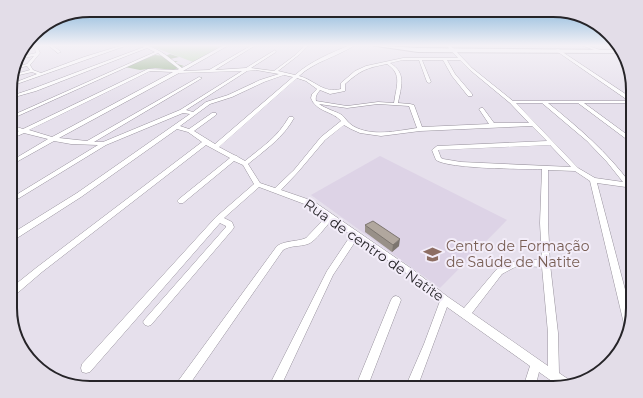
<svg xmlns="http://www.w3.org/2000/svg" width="643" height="398" font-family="Montserrat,sans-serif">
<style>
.built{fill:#ddd3e6}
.green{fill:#c0d9b6}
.forest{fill:#9cb591}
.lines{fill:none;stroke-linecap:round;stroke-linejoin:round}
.street-casing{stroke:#98929d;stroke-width:1}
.secondary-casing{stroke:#98929d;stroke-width:2}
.street{fill:#fff;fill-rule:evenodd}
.secondary{fill:#fff;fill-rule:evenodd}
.wall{fill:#989088}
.shaded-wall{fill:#7c756f}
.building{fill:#b1a79e;stroke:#7c756f}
.labels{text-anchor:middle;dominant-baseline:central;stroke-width:4;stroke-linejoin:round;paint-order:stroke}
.education-label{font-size:14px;fill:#785e54;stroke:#f3edf9;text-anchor:start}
.street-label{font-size:14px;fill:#262428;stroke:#f3edf9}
.rim{fill:none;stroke:#262428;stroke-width:2}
</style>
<rect width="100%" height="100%" fill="#e6e0ec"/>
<path class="built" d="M 380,156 L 507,220 L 440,288 L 311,195 Z"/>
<path class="green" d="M 148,45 L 224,45 L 193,62 Z"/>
<path class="forest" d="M 170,54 L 179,57 L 170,59 L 173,61 L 178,61 L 174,63 L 184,66 L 173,70 L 155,68 L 140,70 L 125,67 L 155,55 L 165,56 Z"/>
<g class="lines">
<defs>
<path id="street" d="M 29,45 C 35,45 38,47 40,53 L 30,65 L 33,70 L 41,73 L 84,57 L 123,45 L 128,45 L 11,86 L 11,84 L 37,74 L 32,72 L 11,77 L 12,75 L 30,70 L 27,66 L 14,69 L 15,67 L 27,64 L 34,56 L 17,59 L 18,57 L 36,53 L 35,49 Z
M 48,45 L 52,45 L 61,52 L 58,53 Z
M 141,45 C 156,45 171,59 182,68 L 224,45 L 229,45 L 183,71 L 209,70 L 252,45 L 256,45 L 215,70 L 246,68 L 275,50 L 276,52 L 251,68 L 274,71 L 294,56 L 304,46 L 303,45 L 307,45 L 307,47 L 300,54 L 278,71 L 295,75 C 311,61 331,53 350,45 L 355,45 C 337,57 315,61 299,76 C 315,80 323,94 341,89 L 341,83 L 355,71 L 366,66 L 403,58 L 458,58 L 446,45 L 450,45 L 472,68 L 513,101 L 629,101 L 555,50 L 558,49 L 633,99 L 633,103 L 584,103 L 633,139 L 633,144 L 578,103 L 548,103 C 579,128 607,152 630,183 L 633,184 L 633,188 L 597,183 L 632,316 L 628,328 L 625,327 L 624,324 L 590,181 L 575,171 L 548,170 L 548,223 L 550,264 L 558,333 L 559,373 L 571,381 L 572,384 L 560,387 L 539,372 L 535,388 L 523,388 L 530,366 L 447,307 L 417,388 L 405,388 L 424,344 L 440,301 L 406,273 L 357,239 L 333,275 L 280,388 L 268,388 L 327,271 L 351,235 L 331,221 C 325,227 316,241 308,244 C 299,247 291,245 283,250 L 187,388 L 174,388 L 176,384 L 277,246 C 286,240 297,242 306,238 L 326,217 L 307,205 L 259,187 L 224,218 L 232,222 L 234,227 L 233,229 L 151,325 L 148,326 L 145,325 L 143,322 L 145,319 L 226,227 L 226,226 L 220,223 L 90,372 L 86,373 L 82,372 L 81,368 L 82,364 L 216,217 L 254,184 L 243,165 L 234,161 L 183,203 L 179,203 L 177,201 L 179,199 L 230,158 L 206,145 L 42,272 L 14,296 L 11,297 L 11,288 L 36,268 L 202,142 L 188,132 L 177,129 L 81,197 L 14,240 L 11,241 L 11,234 L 77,193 L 190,114 L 183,113 L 106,145 L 11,203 L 11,198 L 98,145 L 71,144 L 54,141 L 11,165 L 11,161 L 48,139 L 24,133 L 11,139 L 11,135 L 19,131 L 11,129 L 11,125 L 23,129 L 148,69 L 177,70 L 179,69 L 158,53 L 11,119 L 11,116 L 155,52 L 147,48 L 36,91 L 11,98 L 11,96 L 32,89 L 144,47 ZM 403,60 L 419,60 L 427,82 L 429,83 L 431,82 L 422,60 L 443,60 L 452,76 L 468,96 L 472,96 L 472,94 L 455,74 L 447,60 L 460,60 L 470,70 L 510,103 L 529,123 L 494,123 L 483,108 L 481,108 L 479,109 L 489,124 L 422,127 L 414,105 L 410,104 L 398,103 C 401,87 407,73 390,63 ZM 387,64 C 403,74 396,87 394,103 L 378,102 L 347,106 L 316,101 C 315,96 317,94 320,90 L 330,94 L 345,91 L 345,84 C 361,70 366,68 387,64 ZM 256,70 L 279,74 L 260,80 L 228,95 L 206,102 L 193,112 L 186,110 L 247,71 ZM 150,71 L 173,72 L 52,137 L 29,130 ZM 242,71 L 180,110 L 103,142 L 94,142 L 202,78 L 199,77 L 87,141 L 59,138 L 179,73 ZM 284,75 L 293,77 L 215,144 L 194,131 L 216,115 L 216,113 L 212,113 L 189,129 L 180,126 L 210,104 L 232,97 L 264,82 ZM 297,78 L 306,81 L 317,89 L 312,94 L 311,98 C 316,112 333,111 341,121 L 321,137 L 294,170 L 275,188 L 260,183 L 248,164 C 265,150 283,138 294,118 L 293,117 L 289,117 C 277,138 263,146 245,161 L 238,157 L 237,156 L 234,155 L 219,147 ZM 516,103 L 542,103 L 587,141 L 607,162 L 623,182 L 595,178 L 578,168 ZM 319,104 L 347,108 L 378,104 L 409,106 L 417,128 C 396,131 372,137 353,126 C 348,123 346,119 342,115 C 335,111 326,109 319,104 ZM 344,125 L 351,129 L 360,133 L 381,136 L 420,131 L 532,126 L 547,141 L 437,146 L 432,150 L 436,160 C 449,169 522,169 542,169 L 540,223 L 542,260 C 525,259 510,260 496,270 L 464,308 L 448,297 L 412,269 L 313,201 L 281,190 L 298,172 L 325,140 ZM 550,145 L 571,167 L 461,162 L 443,159 L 441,158 L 438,150 ZM 521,266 L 542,267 L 548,333 L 548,366 L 472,313 L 502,274 L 513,268 Z
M 581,45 L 586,45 L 600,50 L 597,51 Z
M 396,296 L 399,297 L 401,300 L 367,388 L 355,388 L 391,300 L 393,297 Z"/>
<path id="secondary" d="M 370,45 L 418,48 L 622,50 L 623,53 L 418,52 Z"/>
</defs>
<use href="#street" class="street-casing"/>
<use href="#secondary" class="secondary-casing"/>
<use href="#street" class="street"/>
<use href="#secondary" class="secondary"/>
</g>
<path class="wall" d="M 365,225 L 399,246 L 392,252 L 365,232 Z"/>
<path class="shaded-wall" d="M 400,239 L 399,246 L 392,252 L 393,245 Z"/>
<path class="building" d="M 373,221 L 400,239 L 393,245 L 365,225 Z"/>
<linearGradient id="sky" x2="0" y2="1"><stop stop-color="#7db1d8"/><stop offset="0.45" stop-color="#f4f1f6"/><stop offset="1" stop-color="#f4f1f6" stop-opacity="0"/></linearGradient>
<rect width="643" height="101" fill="url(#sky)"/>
<defs>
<symbol id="school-bare" viewBox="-9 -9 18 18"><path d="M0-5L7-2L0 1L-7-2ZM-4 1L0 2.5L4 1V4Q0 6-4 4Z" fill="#8d6e63" stroke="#f3edf9" stroke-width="2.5" paint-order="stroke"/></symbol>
</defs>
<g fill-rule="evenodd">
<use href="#school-bare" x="420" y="242" width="25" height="25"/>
</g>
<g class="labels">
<g class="education-label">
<text x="446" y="246">Centro de Formação<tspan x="446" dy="16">de Saúde de Natite</tspan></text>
</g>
<g class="street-label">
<text transform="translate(374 250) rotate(35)">Rua de centro de Natite</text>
</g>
</g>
<path d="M0 0H643V398H0ZM90 17H553A73 73 0 0 1 626 90V308A73 73 0 0 1 553 381H90A73 73 0 0 1 17 308V90A73 73 0 0 1 90 17Z" fill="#e3dde8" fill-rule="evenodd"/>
<path class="rim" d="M90 17H553A73 73 0 0 1 626 90V308A73 73 0 0 1 553 381H90A73 73 0 0 1 17 308V90A73 73 0 0 1 90 17Z"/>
</svg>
